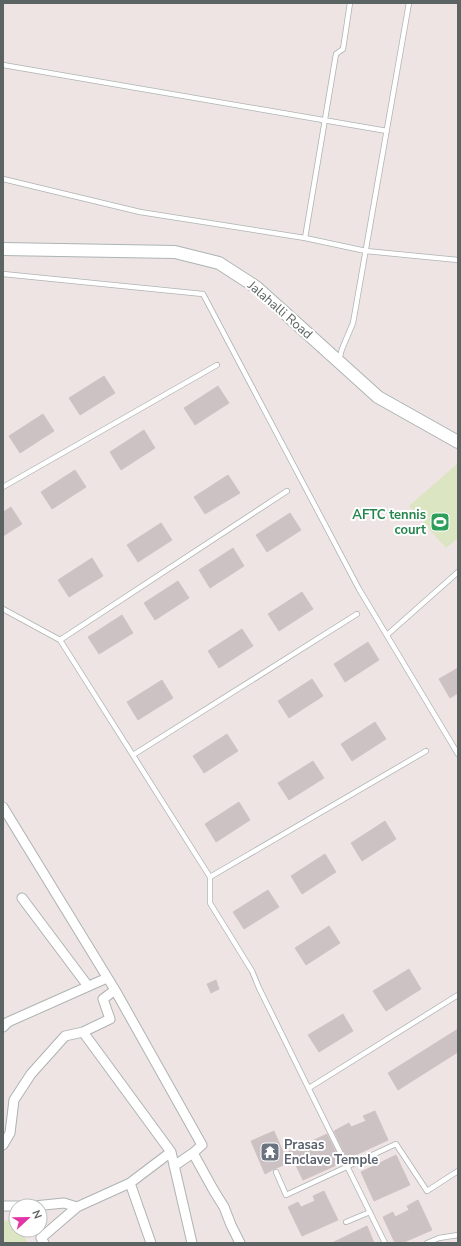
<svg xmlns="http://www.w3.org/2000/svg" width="461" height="1246" font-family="'Nunito Sans',sans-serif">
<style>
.green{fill:#dbe5c1}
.building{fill:#ccc2c3;stroke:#d2c3c3}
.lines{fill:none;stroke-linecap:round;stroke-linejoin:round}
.lane-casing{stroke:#adb4b3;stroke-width:6}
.street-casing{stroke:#adb4b3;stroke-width:11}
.secondary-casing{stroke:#acb4b4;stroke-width:14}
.lane{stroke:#fff;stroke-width:4.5}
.street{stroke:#fff;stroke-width:9}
.secondary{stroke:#fff;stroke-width:12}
.labels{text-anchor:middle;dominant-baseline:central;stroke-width:4;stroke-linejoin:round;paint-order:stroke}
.street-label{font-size:13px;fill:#5c6463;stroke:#fff}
.leisure-label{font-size:13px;font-weight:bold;fill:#27864d;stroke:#fff;text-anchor:end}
.worship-label{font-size:13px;font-weight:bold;fill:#5b616d;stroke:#fff;text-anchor:start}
</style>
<rect width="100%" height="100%" fill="#eee4e4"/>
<path class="green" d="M 457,464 L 458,538 L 446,548 L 409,506 Z
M 12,1219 L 16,1225 L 16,1230 L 19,1230 L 28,1243 L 3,1243 L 3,1222 Z"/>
<path class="building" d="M 104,376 L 115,393 L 80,415 L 69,398 Z
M 218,386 L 229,403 L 195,425 L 184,408 Z
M 43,414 L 54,431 L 20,453 L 9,436 Z
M 144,430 L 155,448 L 121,470 L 110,452 Z
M 75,470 L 86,487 L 52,509 L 41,492 Z
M 228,475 L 240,493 L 205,514 L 194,497 Z
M 11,507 L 22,524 L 3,536 L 3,512 Z
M 290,513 L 301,530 L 267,552 L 256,535 Z
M 161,523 L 172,540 L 138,562 L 127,545 Z
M 233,548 L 244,566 L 210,588 L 199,570 Z
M 92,558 L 103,576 L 69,597 L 58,580 Z
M 178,581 L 189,598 L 155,620 L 144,603 Z
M 302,592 L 313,609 L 279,631 L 268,614 Z
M 122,615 L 133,633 L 99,654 L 88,637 Z
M 242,629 L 253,646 L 219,668 L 208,651 Z
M 368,642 L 379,660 L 345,682 L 334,664 Z
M 458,668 L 458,693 L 450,698 L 439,679 Z
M 312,679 L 323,696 L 289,718 L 278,701 Z
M 162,680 L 173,698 L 138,720 L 127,702 Z
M 375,722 L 386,739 L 352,761 L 341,744 Z
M 227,734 L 238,751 L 204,773 L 193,756 Z
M 313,761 L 324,778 L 289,800 L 278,783 Z
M 239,802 L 250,820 L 216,842 L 205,824 Z
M 385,821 L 396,839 L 362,861 L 351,843 Z
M 325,854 L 336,872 L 302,894 L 291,876 Z
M 268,890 L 279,907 L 244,929 L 233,912 Z
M 329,926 L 340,943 L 306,965 L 295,948 Z
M 409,969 L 421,989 L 386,1011 L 373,991 Z
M 216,980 L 219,989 L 211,993 L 207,984 Z
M 343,1014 L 353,1031 L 319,1052 L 308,1035 Z
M 458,1029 L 458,1052 L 398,1090 L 388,1073 Z
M 375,1111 L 388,1140 L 347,1159 L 334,1131 L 349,1123 L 351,1127 L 366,1121 L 363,1116 Z
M 274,1131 L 284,1154 L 327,1134 L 341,1162 L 338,1163 L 339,1164 L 303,1180 L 294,1161 L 274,1169 L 265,1174 L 251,1141 Z
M 396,1155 L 410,1185 L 374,1201 L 361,1172 Z
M 324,1191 L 338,1220 L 302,1236 L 288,1207 L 298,1202 L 301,1207 L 315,1201 L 313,1196 Z
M 418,1200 L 432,1230 L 402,1243 L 395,1243 L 383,1217 L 393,1212 L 395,1217 L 409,1210 L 407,1206 Z
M 367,1226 L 374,1243 L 332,1243 Z"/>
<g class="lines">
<defs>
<path id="lane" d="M 3,65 L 387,131
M 3,179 L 140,212 L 305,238 L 366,251 L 458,260
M 305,238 L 336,54 L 343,49 L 350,3
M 3,274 L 203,294 L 359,589 L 458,754
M 339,360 L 342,349 L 353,323 L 409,3
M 3,487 L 217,365
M 3,609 L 60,640 L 210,877 L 210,903 L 252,971 L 259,988 L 385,1243
M 387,635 L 458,572
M 60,640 L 287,491
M 133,755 L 357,614
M 210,877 L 426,751
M 309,1088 L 458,995
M 276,1172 L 286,1195 L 396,1144 L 427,1191 L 458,1171
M 346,1222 L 370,1212
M 427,1243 L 439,1238 L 458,1235"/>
<path id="street" d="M 3,807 L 115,990 L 103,999 L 110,1019 L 83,1032 L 171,1152 L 130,1183 L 77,1207 L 64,1203 L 34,1206
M 22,898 L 88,986
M 115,990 L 202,1145 L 193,1153 L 214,1191 L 224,1207 L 231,1225 L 240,1243
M 3,1027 L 8,1022 L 107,978
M 3,1145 L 10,1133 L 14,1100 L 31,1074 L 65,1036 L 83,1032
M 171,1152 L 192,1243
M 174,1166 L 193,1153
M 130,1183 L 151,1243
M 3,1206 L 22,1206
M 44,1243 L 41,1238 L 77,1207"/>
<path id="secondary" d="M 3,249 L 175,252 L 219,263 L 256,287 L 378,397 L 458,442"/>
</defs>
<use href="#lane" class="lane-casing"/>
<use href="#street" class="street-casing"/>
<use href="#secondary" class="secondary-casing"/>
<use href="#lane" class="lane"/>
<use href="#street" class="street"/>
<use href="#secondary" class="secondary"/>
</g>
<defs>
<symbol id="stadium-square" viewBox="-11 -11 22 22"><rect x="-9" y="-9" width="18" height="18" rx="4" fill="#2e9e5b" stroke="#fff"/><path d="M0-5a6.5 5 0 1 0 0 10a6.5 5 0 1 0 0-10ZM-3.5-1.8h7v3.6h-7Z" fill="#fff"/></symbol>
<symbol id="temple-square" viewBox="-11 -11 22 22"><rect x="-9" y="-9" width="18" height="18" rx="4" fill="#6b7280" stroke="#fff"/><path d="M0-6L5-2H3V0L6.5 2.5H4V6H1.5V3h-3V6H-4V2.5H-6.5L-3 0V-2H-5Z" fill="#fff"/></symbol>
</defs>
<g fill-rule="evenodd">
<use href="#stadium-square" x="429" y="511" width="22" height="22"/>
<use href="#temple-square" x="259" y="1141" width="22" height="22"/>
</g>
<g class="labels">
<g class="street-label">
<text transform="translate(280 310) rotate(41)">Jalahalli Road</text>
</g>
<g class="leisure-label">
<text x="426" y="515">AFTC tennis<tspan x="426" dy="15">court</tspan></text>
</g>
<g class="worship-label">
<text x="284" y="1145">Prasas<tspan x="284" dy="15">Enclave Temple</tspan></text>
</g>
</g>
<rect width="461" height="1246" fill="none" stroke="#5c6463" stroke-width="8"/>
<g transform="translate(28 1218) rotate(68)"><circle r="19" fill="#ffffff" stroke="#bec1c1"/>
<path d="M0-3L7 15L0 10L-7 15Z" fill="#e236a7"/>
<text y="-6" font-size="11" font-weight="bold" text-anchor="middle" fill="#5c6463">N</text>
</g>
</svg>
